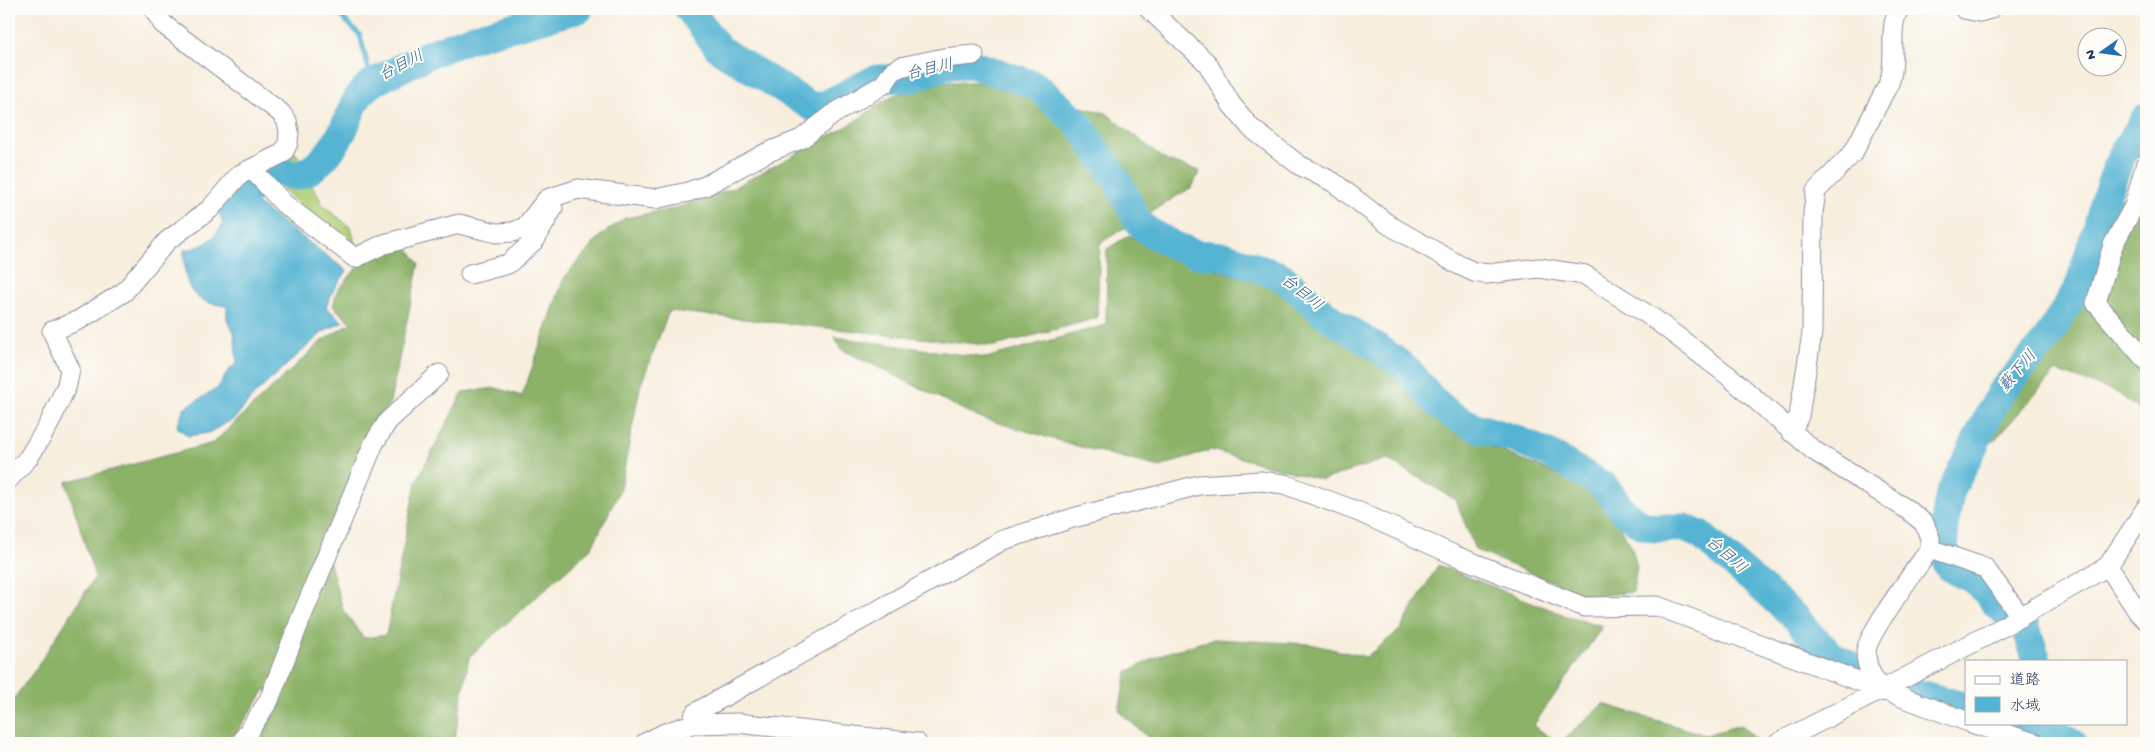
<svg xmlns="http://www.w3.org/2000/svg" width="2155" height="752" font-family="'Gochi Hand','Klee One',sans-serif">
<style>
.green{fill:#b0cf76;stroke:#667f6a}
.forest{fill:#8cb267;stroke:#547062}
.water{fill:#54b4d3;stroke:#387298}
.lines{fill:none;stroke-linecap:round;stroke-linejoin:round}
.stream{stroke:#54b4d3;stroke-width:5}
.river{stroke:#54b4d3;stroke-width:29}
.minor-casing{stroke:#8a8e9e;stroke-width:21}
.minor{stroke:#fff;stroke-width:19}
.labels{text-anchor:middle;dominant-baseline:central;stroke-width:4;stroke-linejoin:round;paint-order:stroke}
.water-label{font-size:16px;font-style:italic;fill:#2f5e87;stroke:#fdfcf7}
</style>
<rect width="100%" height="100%" fill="#fdfcf7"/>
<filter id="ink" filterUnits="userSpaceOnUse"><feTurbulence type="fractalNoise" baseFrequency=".02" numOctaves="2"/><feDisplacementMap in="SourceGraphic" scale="10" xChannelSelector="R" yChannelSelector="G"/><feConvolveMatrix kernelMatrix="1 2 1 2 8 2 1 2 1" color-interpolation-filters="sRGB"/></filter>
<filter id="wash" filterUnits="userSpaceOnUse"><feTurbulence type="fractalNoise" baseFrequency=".0096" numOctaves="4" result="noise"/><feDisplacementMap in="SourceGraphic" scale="20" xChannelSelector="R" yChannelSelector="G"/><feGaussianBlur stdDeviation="1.12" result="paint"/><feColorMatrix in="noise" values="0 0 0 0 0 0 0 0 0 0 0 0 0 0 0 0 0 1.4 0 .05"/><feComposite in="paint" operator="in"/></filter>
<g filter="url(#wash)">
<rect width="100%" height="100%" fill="#f8eedd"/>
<path class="green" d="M 292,150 L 314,173 L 308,177 L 323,205 L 351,228 L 356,247 L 319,224 L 270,176 L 265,169 Z"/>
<path class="forest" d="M 940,82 L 980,82 L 1106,113 L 1167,161 L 1200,171 L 1192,187 L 1100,243 L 1097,318 L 995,346 L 669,311 L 640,387 L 620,490 L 592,547 L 469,657 L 454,743 L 255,743 L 273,707 L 266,688 L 230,743 L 9,743 L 9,705 L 35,670 L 95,577 L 66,482 L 213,443 L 323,340 L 351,323 L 333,306 L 337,291 L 355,270 L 386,249 L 407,247 L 419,263 L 390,402 L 372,429 L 324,542 L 343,610 L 364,638 L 386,635 L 416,482 L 463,392 L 496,388 L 522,396 L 564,278 L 600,236 L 625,218 L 672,209 L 733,188 L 846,127 L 892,96 Z
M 2146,192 L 2146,416 L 2118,393 L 2056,371 L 1993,442 L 1983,441 L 2005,401 L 2068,322 L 2116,201 Z
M 1129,235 L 1169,258 L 1268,283 L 1392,376 L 1449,429 L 1570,480 L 1606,506 L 1631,545 L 1637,567 L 1633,592 L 1589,597 L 1475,550 L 1456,500 L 1387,459 L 1322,480 L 1211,450 L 1159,467 L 1074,445 L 978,417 L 841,349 L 835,337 L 986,358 L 1106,325 L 1107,249 Z
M 1438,565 L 1567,616 L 1603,626 L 1533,726 L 1560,743 L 1603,704 L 1705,735 L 1741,725 L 1760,743 L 1166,743 L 1152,741 L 1119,711 L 1127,672 L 1165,653 L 1213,639 L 1310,644 L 1366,657 L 1400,630 Z"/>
<path class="water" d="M 238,189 L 347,271 L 334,289 L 326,307 L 343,322 L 323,332 L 256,393 L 234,419 L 208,433 L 188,436 L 177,427 L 184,408 L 218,388 L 228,371 L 237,363 L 234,332 L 227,320 L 227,306 C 189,303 184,286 184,250 C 203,247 213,241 223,223 L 217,207 Z"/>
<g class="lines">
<path class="stream" d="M 334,9 L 360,35 L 372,83"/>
<path class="river" d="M 689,9 L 719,49 L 812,107 L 825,105 L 876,79 L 913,78 L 947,65 L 971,64 L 1035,85 L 1078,123 L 1117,180 L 1137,220 L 1148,231 L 1173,245 L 1197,254 L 1224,256 L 1281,276 L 1331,319 L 1383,351 L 1409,371 L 1432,399 L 1450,414 L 1475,427 L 1515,439 L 1551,455 L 1604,486 L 1625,513 L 1642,525 L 1655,528 L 1685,528 L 1702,536 L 1796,618 L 1813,638 L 1834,657 L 1861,671
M 268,172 L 276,170 L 296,176 C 316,171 333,150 342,132 C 351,114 354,95 372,83 L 429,54 L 475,37 L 579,9
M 243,197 L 253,186
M 2005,612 C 1993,604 1988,592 1978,583 C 1968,575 1956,573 1947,565 L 1943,533 L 1950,493 L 2000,393 L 2045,342 L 2079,286 L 2109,188 L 2121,157 L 2146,117
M 2025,625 L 2037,661
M 1905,690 L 1966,707
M 2013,723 L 2048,730 L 2072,743"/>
</g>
</g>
<g filter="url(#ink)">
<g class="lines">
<defs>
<path id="minor" d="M 1149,9 L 1207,63 L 1231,104 L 1251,128 L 1299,165 L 1333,182 L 1389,225 L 1459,265 L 1474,272 L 1487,274 L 1539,268 L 1585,275 L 1653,318 L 1730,377 L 1813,450 L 1908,510 L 1924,523 L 1930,538 L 1930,549 C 1917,568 1867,633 1866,652 C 1866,668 1873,679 1883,690
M 1964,9 L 1979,12 L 1990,9
M 2146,163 L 2134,206 L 2113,245 L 2096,303 L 2146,360
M 253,170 L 283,203 L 355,258 L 384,244 L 459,224 L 497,233 L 513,232 L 525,227 L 547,199 L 578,189 L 655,199 L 688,192 L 705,186 L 766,153 L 801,139 L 835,113 L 884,84 L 892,72 L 900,67 L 944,58 L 974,55
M 470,274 L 508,264 L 535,240 L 553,208
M 1791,432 L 1799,416 L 1812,333 L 1813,213 L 1816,191 L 1853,153 L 1889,83 C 1898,60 1887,29 1899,9
M 9,479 L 29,457 L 49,424 L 67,385 L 70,369 L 52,331 L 79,320 L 124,292 L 167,241 L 210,209 L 239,175 L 283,153 L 288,143 L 289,132 L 287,121 L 281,113 L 163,24 L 154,9
M 1930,549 L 1985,568 L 2021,617
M 2108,566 L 2138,612 L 2146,620
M 1971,723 L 2035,743
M 692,724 L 695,713 L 1003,540 L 1073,518 L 1199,485 L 1261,481 L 1284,484 L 1359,512 L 1454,555 L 1584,607 L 1657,606 L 1966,721
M 241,743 L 269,700 L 301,618 L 374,443 L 388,421 L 439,374
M 645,743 L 665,733 L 692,724 L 738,723 L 917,743
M 1778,743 L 1990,634 L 2108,566 L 2146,508"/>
</defs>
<use href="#minor" class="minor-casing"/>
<use href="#minor" class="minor"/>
</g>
</g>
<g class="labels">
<g class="water-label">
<text transform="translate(402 67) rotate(-27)">台目川</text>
<text transform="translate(930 71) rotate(-13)">台目川</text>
<text transform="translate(1301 294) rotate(39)">台目川</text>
<text transform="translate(2019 372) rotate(-49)">藪下川</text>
<text transform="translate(1725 556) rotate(41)">台目川</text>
</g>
</g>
<rect width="2155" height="752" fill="none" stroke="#fdfcf7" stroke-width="30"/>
<rect x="1965" y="660" width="162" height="65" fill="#fdfcf7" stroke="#a3aaba"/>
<rect x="1975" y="676" width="25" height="8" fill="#ffffff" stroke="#a3aaba"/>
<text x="2010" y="684" font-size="15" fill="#1b2f5e">道路</text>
<rect x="1975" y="697" width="25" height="15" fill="#54b4d3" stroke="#a3aaba"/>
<text x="2010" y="710" font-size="15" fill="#1b2f5e">水域</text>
<g transform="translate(2102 52) rotate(256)"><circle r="24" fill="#fdfcf7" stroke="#a3aaba"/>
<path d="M0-4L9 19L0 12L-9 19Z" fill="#1f6fb2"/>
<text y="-8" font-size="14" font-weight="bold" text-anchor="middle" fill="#1b2f5e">N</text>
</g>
</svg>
